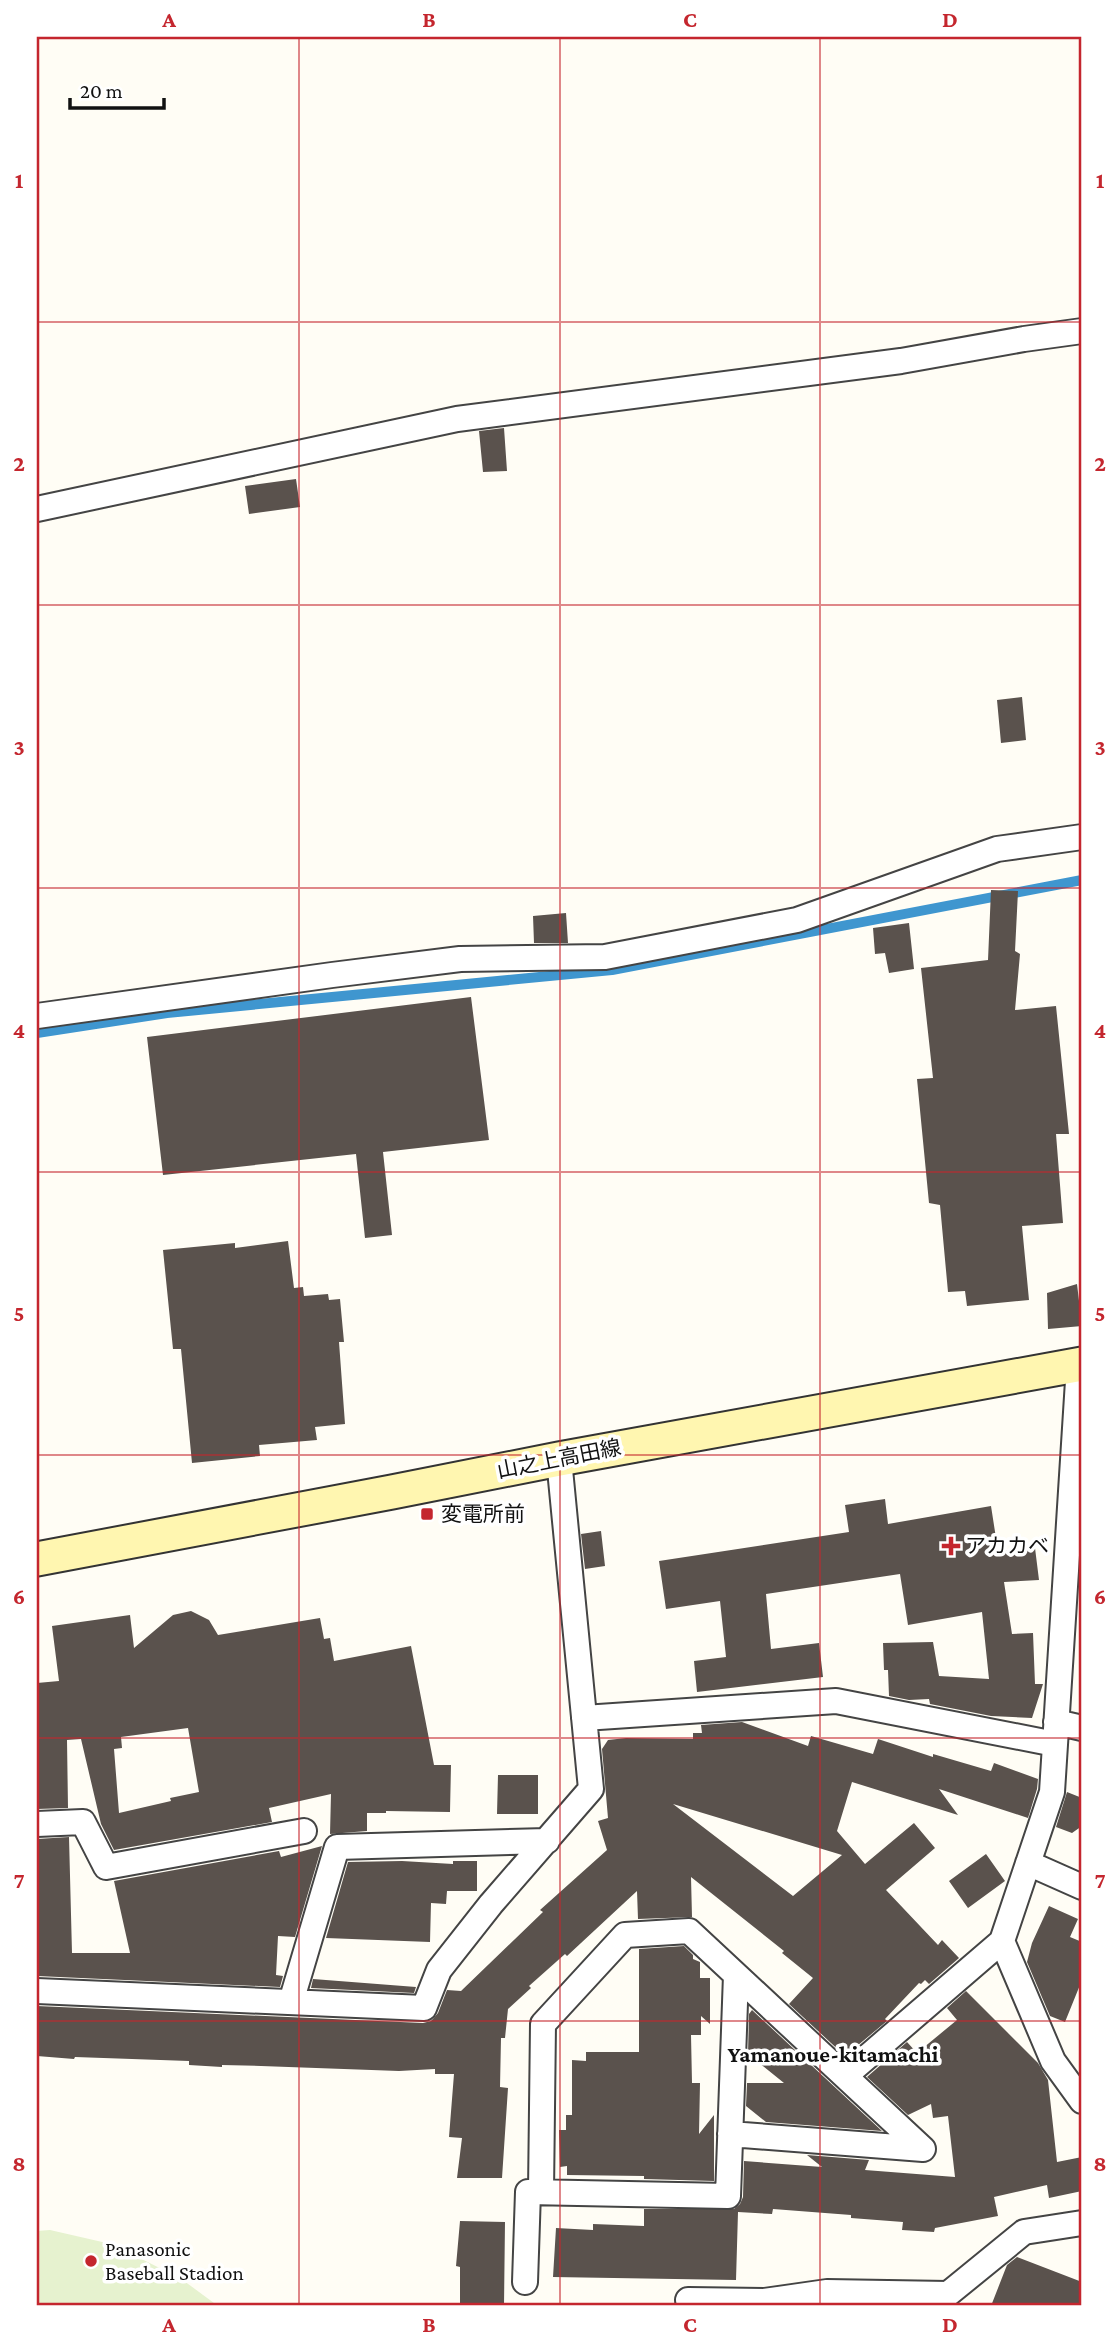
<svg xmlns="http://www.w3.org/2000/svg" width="1119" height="2343" font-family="'Crimson Pro','Noto Sans JP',serif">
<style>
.pitch{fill:#e6f2cf}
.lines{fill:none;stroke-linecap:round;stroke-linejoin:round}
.stream{stroke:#3f96cf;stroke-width:10}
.building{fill:#5a524d;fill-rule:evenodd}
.street-casing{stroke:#444;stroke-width:28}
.secondary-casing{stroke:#333;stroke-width:37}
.street{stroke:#fff;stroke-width:24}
.secondary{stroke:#fff6b0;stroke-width:33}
.grid{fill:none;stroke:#c4262e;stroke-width:2;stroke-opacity:0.55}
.poi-dot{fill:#c4262e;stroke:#fff;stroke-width:2.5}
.labels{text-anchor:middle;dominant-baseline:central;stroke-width:7;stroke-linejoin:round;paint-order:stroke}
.street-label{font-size:21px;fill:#111;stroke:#fff}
.poi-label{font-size:21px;fill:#111;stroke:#fff;text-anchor:start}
.neighbourhood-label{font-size:23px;font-weight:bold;fill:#111;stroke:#fff}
.neatline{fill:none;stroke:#c4262e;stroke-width:2.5}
.grid-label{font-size:23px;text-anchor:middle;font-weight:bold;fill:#c4262e}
</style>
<rect width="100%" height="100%" fill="#fffdf5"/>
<path class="pitch" d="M 50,2230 L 111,2244 L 180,2278 L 218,2306 L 37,2306 L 37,2231 Z"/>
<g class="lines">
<path class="stream" d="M 37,1033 L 167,1013 L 612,970 L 1082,880"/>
</g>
<path class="building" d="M 504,428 L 507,471 L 483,472 L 479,431 Z
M 296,479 L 300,507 L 249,514 L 245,486 Z
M 1022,697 L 1026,740 L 1001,743 L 997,700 Z
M 991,890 L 1018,891 L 1015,951 L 1020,954 L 1015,1010 L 1056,1006 L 1069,1134 L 1056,1134 L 1063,1223 L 1022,1226 L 1029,1300 L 967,1306 L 965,1291 L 948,1292 L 940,1205 L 929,1203 L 917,1079 L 933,1078 L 921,968 L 988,960 Z
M 566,913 L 568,943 L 534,943 L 533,916 Z
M 909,923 L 914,969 L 889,973 L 885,953 L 875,954 L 873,928 Z
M 471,997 L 489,1140 L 383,1152 L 392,1235 L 365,1238 L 356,1154 L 163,1175 L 147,1037 Z
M 288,1241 L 294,1288 L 303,1287 L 304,1296 L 328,1294 L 329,1300 L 340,1299 L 344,1342 L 339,1342 L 345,1424 L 315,1427 L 317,1440 L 259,1445 L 260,1456 L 192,1463 L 181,1349 L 173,1349 L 163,1250 L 235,1243 L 235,1248 Z
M 1077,1284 L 1082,1326 L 1048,1329 L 1047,1293 Z
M 885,1499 L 888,1524 L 991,1506 L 998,1551 L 1035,1548 L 1039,1580 L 1004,1582 L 1012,1634 L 1033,1633 L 1035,1684 L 1043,1684 L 1032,1718 L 991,1716 L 930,1704 L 929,1699 L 909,1700 L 889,1696 L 888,1670 L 884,1670 L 883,1643 L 933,1642 L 939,1676 L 989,1679 L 982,1612 L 908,1625 L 900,1574 L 766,1594 L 771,1649 L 819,1643 L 823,1677 L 697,1692 L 694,1661 L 726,1657 L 720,1601 L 666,1609 L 659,1561 L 849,1532 L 845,1505 Z
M 601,1531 L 605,1566 L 585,1569 L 581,1534 Z
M 191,1611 L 209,1620 L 218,1635 L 320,1618 L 324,1639 L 330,1638 L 334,1661 L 411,1646 L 434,1765 L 451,1765 L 450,1812 L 386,1811 L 386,1813 L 367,1813 L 367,1831 L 330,1834 L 331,1794 L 269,1808 L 272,1822 L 114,1850 L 101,1824 L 81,1739 L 67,1740 L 68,1808 L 37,1809 L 37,1683 L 59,1681 L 52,1626 L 130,1615 L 134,1648 L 173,1615 ZM 188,1728 L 199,1792 L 170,1798 L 171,1801 L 119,1813 L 114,1749 L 122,1748 L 121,1737 Z
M 742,1722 L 808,1746 L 811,1736 L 873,1754 L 878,1739 L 933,1757 L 933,1754 L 991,1771 L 994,1763 L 1038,1779 L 1037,1789 L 1028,1818 L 939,1789 L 958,1815 L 852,1782 L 837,1831 L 865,1864 L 914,1823 L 935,1848 L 886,1890 L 938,1945 L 942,1940 L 959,1958 L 929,1984 L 925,1980 L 921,1984 L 919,1983 L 885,2019 L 887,2021 L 845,2056 L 789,2004 L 813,1978 L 782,1953 L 784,1951 L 691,1877 L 692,1917 L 638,1919 L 637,1891 L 567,1956 L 565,1954 L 529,1986 L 531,1988 L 508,2009 L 505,2038 L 501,2038 L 500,2087 L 508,2088 L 502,2178 L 457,2178 L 462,2138 L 449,2137 L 454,2074 L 435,2074 L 435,2069 L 399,2071 L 261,2066 L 222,2065 L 222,2067 L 189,2065 L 189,2061 L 75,2057 L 74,2059 L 37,2056 L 37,2006 L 423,2023 L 431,2021 L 438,2013 L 447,1990 L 461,1991 L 543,1912 L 540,1910 L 607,1850 L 598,1821 L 608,1818 L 602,1749 L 608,1740 L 626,1738 L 693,1739 L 693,1733 L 702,1733 L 701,1725 ZM 673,1804 L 842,1855 L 793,1896 Z
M 498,1775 L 538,1775 L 538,1814 L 497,1814 Z
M 1067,1792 L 1082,1798 L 1082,1826 L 1072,1833 L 1056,1827 Z
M 69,1837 L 72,1953 L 130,1953 L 114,1881 L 279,1851 L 281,1857 L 322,1846 L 295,1937 L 278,1936 L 276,1975 L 283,1976 L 280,1987 L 37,1976 L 37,1839 Z
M 986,1854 L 1005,1881 L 968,1908 L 949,1881 Z
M 402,1861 L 453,1864 L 453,1861 L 477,1861 L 477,1891 L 447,1891 L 446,1904 L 431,1903 L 430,1942 L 326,1938 L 348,1862 Z
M 1049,1906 L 1078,1919 L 1070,1937 L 1082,1942 L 1082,1980 L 1065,2022 L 1050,2016 L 1027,1962 L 1032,1943 Z
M 684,1946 L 693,1955 L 693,1959 L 700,1962 L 700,1978 L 710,1978 L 710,2024 L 701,2016 L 701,2035 L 691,2035 L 692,2083 L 700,2083 L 699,2134 L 714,2115 L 714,2181 L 644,2179 L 644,2176 L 567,2175 L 567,2166 L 560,2167 L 559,2130 L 566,2130 L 566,2115 L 572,2115 L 572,2060 L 586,2061 L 586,2052 L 639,2052 L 639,1949 Z
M 313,1979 L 416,1987 L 414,1993 L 311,1988 Z
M 966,1991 L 1038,2063 L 1048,2080 L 1057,2162 L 1082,2157 L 1082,2191 L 1049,2198 L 1047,2185 L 994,2197 L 998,2216 L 935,2228 L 934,2232 L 902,2230 L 903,2222 L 851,2218 L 851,2215 L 773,2209 L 772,2214 L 738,2212 L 736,2280 L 553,2277 L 556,2228 L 593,2230 L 593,2224 L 644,2226 L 644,2209 L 734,2209 L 740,2204 L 743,2197 L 744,2161 L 822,2167 L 807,2155 L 869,2160 L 865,2170 L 955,2177 L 948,2116 L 933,2118 L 931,2104 L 908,2115 L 867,2077 L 907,2042 L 917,2053 L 957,2020 L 947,2008 Z
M 752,2010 L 882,2131 L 766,2122 L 746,2106 L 747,2083 L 784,2083 L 748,2054 L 749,2014 Z
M 460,2221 L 505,2222 L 504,2306 L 460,2306 L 460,2267 L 456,2266 Z
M 1017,2257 L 1082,2282 L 1082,2306 L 991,2306 L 1007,2265 Z"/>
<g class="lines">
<defs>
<path id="street" d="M 37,509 L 457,419 L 901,361 L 1024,339 L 1082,331
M 37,1016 L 332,975 L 460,959 L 605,957 L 797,920 L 997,849 L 1082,837
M 1079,1365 L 1052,1792 L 1002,1941 L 1053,2061 L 1082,2101
M 584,1718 L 836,1701 L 1055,1744
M 1056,1722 L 1082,1728
M 37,1824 L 83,1822 L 106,1867 L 304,1831
M 1028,1863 L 1082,1887
M 37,1991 L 424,2008 L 439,1970 L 491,1904 L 591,1789 L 559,1459
M 291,2002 L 337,1847 L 547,1841
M 845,2076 L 1002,1941
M 541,2192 L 543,2024 L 625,1935 L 689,1931 L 923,2149 L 730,2134
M 525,2282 L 528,2192 L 728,2196 L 736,1975
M 688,2300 L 764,2301 L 827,2292 L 948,2294 L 1024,2232 L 1082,2223"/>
<path id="secondary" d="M 37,1559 L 392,1492 L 559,1459 L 1082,1364"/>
</defs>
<use href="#street" class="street-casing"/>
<use href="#secondary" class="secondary-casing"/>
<use href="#street" class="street"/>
<use href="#secondary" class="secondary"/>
</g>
<path class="grid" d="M 299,37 L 299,2306M 560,37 L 560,2306M 820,37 L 820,2306M 37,322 L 1082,322M 37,605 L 1082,605M 37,888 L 1082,888M 37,1172 L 1082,1172M 37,1455 L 1082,1455M 37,1738 L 1082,1738M 37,2021 L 1082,2021"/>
<g class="poi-dot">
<rect x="420" y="1507" width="14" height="14" rx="3.5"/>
<path d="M947.5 1535.5h7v7h7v7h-7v7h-7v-7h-7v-7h7z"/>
<circle cx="91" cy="2261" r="7"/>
</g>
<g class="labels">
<g class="street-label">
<text transform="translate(559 1459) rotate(-11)">山之上高田線</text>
</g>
<g class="poi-label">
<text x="441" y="1514">変電所前</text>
<text x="965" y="1546">アカカベ</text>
<text x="105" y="2249">Panasonic<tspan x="105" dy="24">Baseball Stadion</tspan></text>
</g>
<g class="neighbourhood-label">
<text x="833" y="2054">Yamanoue-kitamachi</text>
</g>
</g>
<rect width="1119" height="2343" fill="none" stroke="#ffffff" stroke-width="77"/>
<path d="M70 98v10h94v-10" fill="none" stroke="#111111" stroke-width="3.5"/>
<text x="80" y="98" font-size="21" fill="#111111" stroke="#ffffff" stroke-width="5" paint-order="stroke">20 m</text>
<rect x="38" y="38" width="1042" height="2266" class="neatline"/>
<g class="grid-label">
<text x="169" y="27">A</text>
<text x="429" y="27">B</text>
<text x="690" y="27">C</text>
<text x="950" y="27">D</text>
<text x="19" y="188">1</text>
<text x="1100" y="188">1</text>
<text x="19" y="471">2</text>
<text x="1100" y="471">2</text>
<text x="19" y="755">3</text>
<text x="1100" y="755">3</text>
<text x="19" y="1038">4</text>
<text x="1100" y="1038">4</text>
<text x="19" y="1321">5</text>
<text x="1100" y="1321">5</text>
<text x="19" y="1604">6</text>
<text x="1100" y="1604">6</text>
<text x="19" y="1888">7</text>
<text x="1100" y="1888">7</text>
<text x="19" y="2171">8</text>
<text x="1100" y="2171">8</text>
<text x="169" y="2332">A</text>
<text x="429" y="2332">B</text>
<text x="690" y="2332">C</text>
<text x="950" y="2332">D</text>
</g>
</svg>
